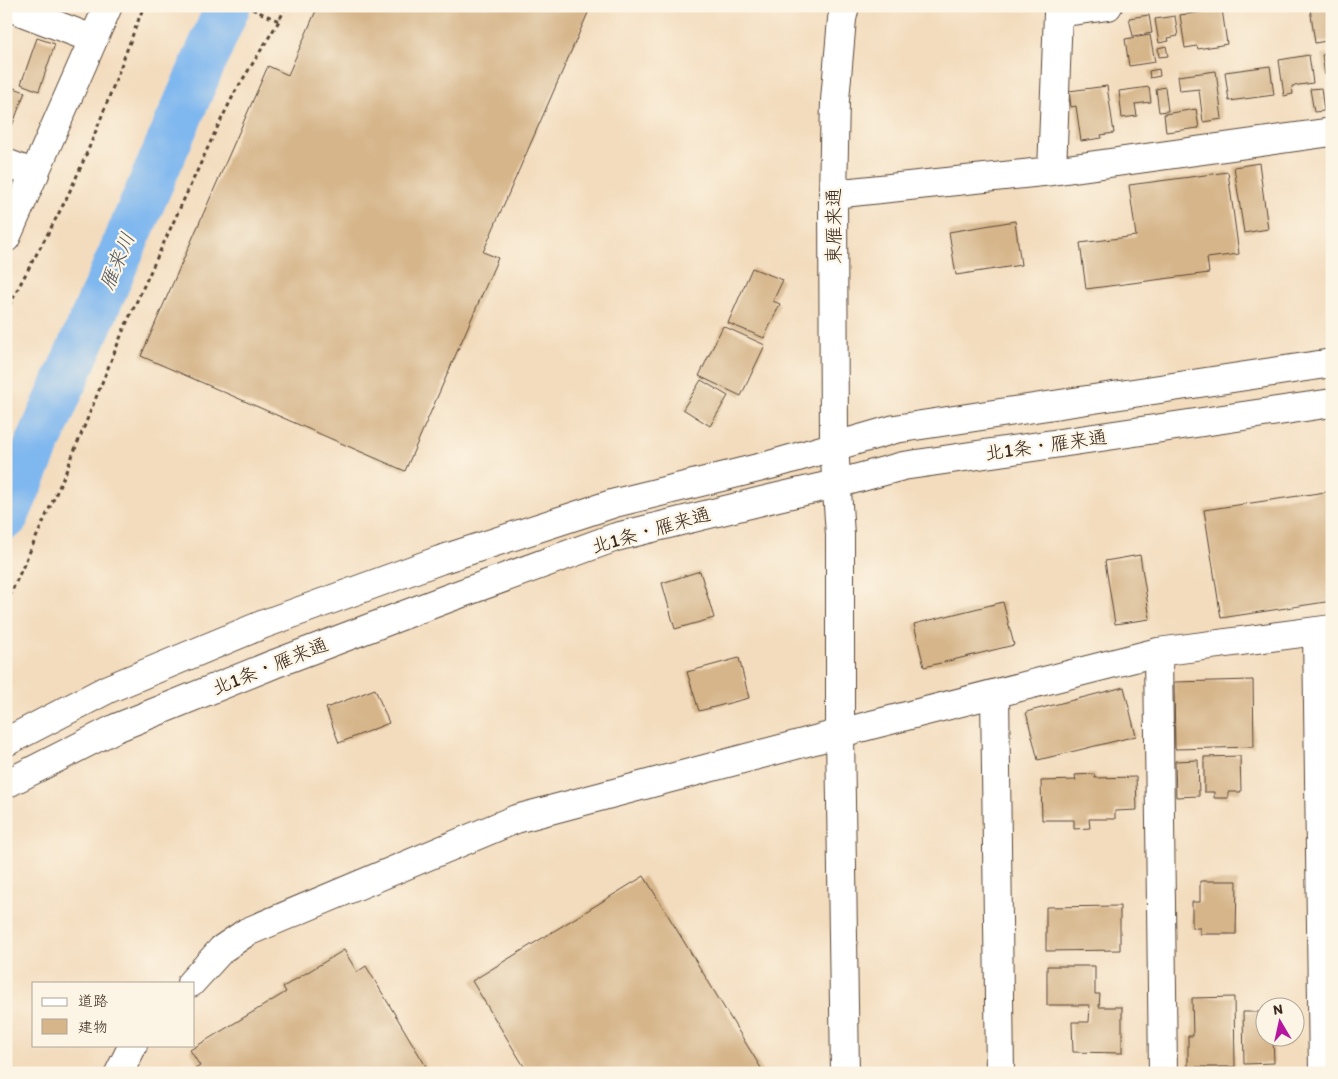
<svg xmlns="http://www.w3.org/2000/svg" width="1338" height="1079" font-family="Itim,'Klee One',sans-serif">
<style>
.lines{fill:none;stroke-linecap:round;stroke-linejoin:round}
.river{stroke:#7fb7ef;stroke-width:45}
.building{fill:#d6b58a}
.minor-casing{stroke:#574536;stroke-width:30}
.highway-casing{stroke:#574536;stroke-width:30}
.path{stroke:#574536;stroke-width:3;stroke-dasharray:4 4;stroke-linecap:butt}
.minor{stroke:#fff;stroke-width:28}
.highway{stroke:#fff;stroke-width:28}
.labels{text-anchor:middle;dominant-baseline:central;stroke-width:4.5;stroke-linejoin:round;paint-order:stroke}
.street-label{font-size:19px;fill:#3b2a1e;stroke:#fcf5e5}
.water-label{font-size:20px;font-style:italic;fill:#4f545d;stroke:#fcf5e5}
</style>
<rect width="100%" height="100%" fill="#fcf5e5"/>
<filter id="ink" filterUnits="userSpaceOnUse"><feTurbulence type="fractalNoise" baseFrequency=".02" numOctaves="2"/><feDisplacementMap in="SourceGraphic" scale="10" xChannelSelector="R" yChannelSelector="G"/><feConvolveMatrix kernelMatrix="1 2 1 2 8 2 1 2 1" color-interpolation-filters="sRGB"/></filter>
<filter id="wash" filterUnits="userSpaceOnUse"><feTurbulence type="fractalNoise" baseFrequency=".0096" numOctaves="4" result="noise"/><feDisplacementMap in="SourceGraphic" scale="20" xChannelSelector="R" yChannelSelector="G"/><feGaussianBlur stdDeviation="1.12" result="paint"/><feColorMatrix in="noise" values="0 0 0 0 0 0 0 0 0 0 0 0 0 0 0 0 0 1.4 0 .05"/><feComposite in="paint" operator="in"/></filter>
<g filter="url(#wash)">
<rect width="100%" height="100%" fill="#f3dcbd"/>
<g class="lines">
<path class="river" d="M 6,517 L 228,6"/>
</g>
<g id="blocks">
<path class="building" d="M 318,6 L 591,6 L 483,252 L 498,258 L 405,471 L 141,356 L 268,66 L 288,75 Z
M 1321,6 L 1332,6 L 1332,40 L 1315,43 L 1310,8 Z
M 1222,9 L 1227,44 L 1198,49 L 1197,46 L 1185,48 L 1180,15 Z
M 1149,15 L 1152,33 L 1133,36 L 1129,18 Z
M 1175,16 L 1178,36 L 1168,38 L 1169,41 L 1159,43 L 1155,19 Z
M 1150,35 L 1155,62 L 1129,66 L 1125,39 Z
M 37,38 L 55,44 L 39,91 L 21,84 Z
M 1166,46 L 1168,56 L 1159,57 L 1158,48 Z
M 1332,53 L 1332,91 L 1331,91 L 1328,74 L 1325,75 L 1322,55 Z
M 1309,55 L 1313,83 L 1292,86 L 1293,94 L 1284,96 L 1279,60 Z
M 1270,66 L 1274,95 L 1229,101 L 1225,72 Z
M 1159,69 L 1160,76 L 1150,78 L 1149,71 Z
M 1216,71 L 1222,119 L 1203,122 L 1199,89 L 1180,91 L 1178,76 Z
M 6,85 L 25,92 L 12,126 L 6,123 Z
M 1107,86 L 1114,133 L 1101,135 L 1102,138 L 1081,141 L 1076,106 L 1071,107 L 1069,91 Z
M 1149,87 L 1151,102 L 1135,104 L 1137,116 L 1122,118 L 1119,91 Z
M 1165,87 L 1168,111 L 1159,112 L 1156,89 Z
M 1321,88 L 1324,111 L 1314,112 L 1310,89 Z
M 1196,109 L 1199,128 L 1166,132 L 1164,114 Z
M 1259,163 L 1268,229 L 1244,233 L 1234,167 Z
M 1228,172 L 1239,254 L 1207,258 L 1209,273 L 1086,289 L 1080,243 L 1136,236 L 1129,185 Z
M 1015,221 L 1021,265 L 956,275 L 949,232 Z
M 752,268 L 783,280 L 773,301 L 780,304 L 764,338 L 728,323 Z
M 723,326 L 765,345 L 741,396 L 699,376 Z
M 701,380 L 728,396 L 710,426 L 683,409 Z
M 1332,491 L 1332,601 L 1221,618 L 1204,510 Z
M 1140,555 L 1150,619 L 1115,624 L 1105,561 Z
M 700,571 L 714,618 L 675,629 L 662,583 Z
M 1003,602 L 1014,645 L 924,667 L 914,624 Z
M 739,658 L 749,698 L 699,711 L 687,672 Z
M 1253,680 L 1254,747 L 1175,749 L 1174,682 Z
M 1124,687 L 1136,736 L 1038,760 L 1026,712 Z
M 375,689 L 389,723 L 339,743 L 326,708 Z
M 1240,756 L 1241,792 L 1228,792 L 1228,798 L 1214,798 L 1214,792 L 1204,792 L 1204,757 Z
M 1198,760 L 1199,796 L 1176,797 L 1175,761 Z
M 1094,774 L 1095,778 L 1136,777 L 1137,810 L 1115,811 L 1115,819 L 1089,819 L 1090,828 L 1074,829 L 1074,820 L 1042,820 L 1041,781 L 1076,780 L 1075,775 Z
M 644,876 L 764,1073 L 528,1073 L 472,981 Z
M 1200,881 L 1237,881 L 1236,934 L 1200,934 L 1200,928 L 1192,928 L 1192,902 L 1200,902 Z
M 1120,906 L 1120,950 L 1046,951 L 1046,907 Z
M 344,950 L 357,972 L 366,966 L 430,1073 L 189,1073 L 200,1066 L 190,1050 L 286,992 L 283,987 Z
M 1047,966 L 1095,966 L 1095,994 L 1100,994 L 1099,1007 L 1122,1007 L 1122,1053 L 1073,1052 L 1072,1022 L 1089,1022 L 1090,1005 L 1047,1005 Z
M 1234,997 L 1235,1067 L 1188,1067 L 1188,1036 L 1193,1036 L 1192,998 Z
M 1243,1012 L 1266,1012 L 1266,1036 L 1273,1036 L 1274,1063 L 1244,1064 Z"/>
</g>
</g>
<g filter="url(#ink)">
<use href="#blocks" fill-opacity="0" stroke="#574536" stroke-width="1"/>
<g class="lines">
<defs>
<path id="minor" d="M 6,6 L 93,39
M 845,6 L 842,19 L 835,100 L 833,194 L 834,446 L 840,535 L 840,733 L 845,1073
M 1058,13 L 1108,6
M 6,163 L 35,174
M 1052,171 L 1058,13 L 1060,6
M 833,194 L 1052,171 L 1332,132
M 6,238 L 108,6
M 1317,631 L 1323,1073
M 1158,652 L 1163,1073
M 995,694 L 1000,1073
M 191,983 L 222,949 L 247,932 L 516,819 L 871,725 L 1158,652 L 1332,629
M 119,1073 L 133,1045"/>
<path id="highway" d="M 6,742 L 108,689 L 264,624 L 440,560 L 615,503 L 770,465 L 895,429 L 1332,363
M 6,784 L 116,728 L 274,664 L 446,599 L 616,537 L 778,497 L 836,484 L 903,466 L 1332,403"/>
</defs>
<use href="#minor" class="minor-casing"/>
<use href="#highway" class="highway-casing"/>
<path class="path" d="M 245,6 L 279,21
M 6,313 C 24,274 46,239 65,201 C 96,138 118,71 144,6
M 6,604 L 65,474 L 123,331 L 217,128 L 235,92 L 279,21 L 286,6"/>
<use href="#minor" class="minor"/>
<use href="#highway" class="highway"/>
</g>
</g>
<g class="labels">
<g class="street-label">
<text transform="translate(833 226) rotate(-90)">東雁来通</text>
<text transform="translate(1046 445) rotate(-8)">北1条・雁来通</text>
<text transform="translate(651 530) rotate(-16)">北1条・雁来通</text>
<text transform="translate(270 666) rotate(-22)">北1条・雁来通</text>
</g>
<g class="water-label">
<text transform="translate(117 261) rotate(-67)">雁来川</text>
</g>
</g>
<rect width="1338" height="1079" fill="none" stroke="#fcf5e5" stroke-width="25"/>
<rect x="32" y="982" width="162" height="65" fill="#fcf5e5" stroke="#afa495"/>
<rect x="42" y="998" width="25" height="8" fill="#ffffff" stroke="#afa495"/>
<text x="78" y="1006" font-size="15" fill="#3b2a1e">道路</text>
<rect x="42" y="1019" width="25" height="15" fill="#d6b58a" stroke="#afa495"/>
<text x="78" y="1032" font-size="15" fill="#3b2a1e">建物</text>
<g transform="translate(1280 1022) rotate(351)"><circle r="24" fill="#fcf5e5" stroke="#afa495"/>
<path d="M0-4L9 19L0 12L-9 19Z" fill="#b5179e"/>
<text y="-8" font-size="14" font-weight="bold" text-anchor="middle" fill="#3b2a1e">N</text>
</g>
</svg>
